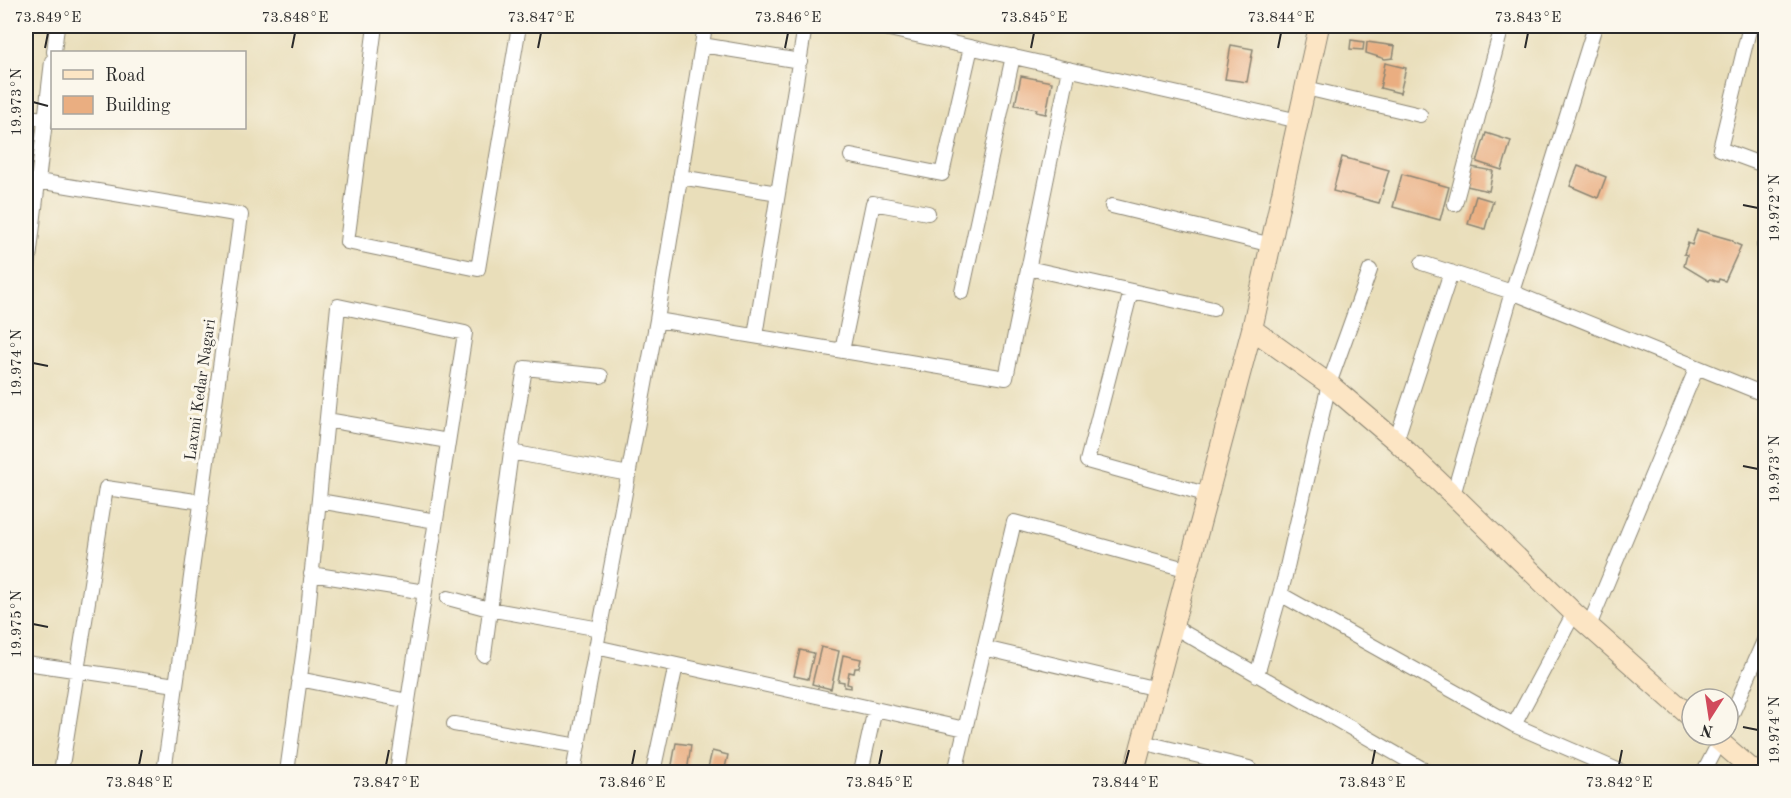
<svg xmlns="http://www.w3.org/2000/svg" width="1791" height="798" font-family="'Old Standard TT',serif">
<style>
.building{fill:#eaae81}
.lines{fill:none;stroke-linecap:round;stroke-linejoin:round}
.street-casing{stroke:#8a8472;stroke-width:16}
.secondary-casing{stroke:#8a8472;stroke-width:22}
.street{stroke:#fff;stroke-width:14}
.secondary{stroke:#fce5c4;stroke-width:20}
.ticks{fill:none;stroke:#2b2b2b;stroke-width:2}
.labels{text-anchor:middle;dominant-baseline:central;stroke-width:6;stroke-linejoin:round;paint-order:stroke}
.street-label{font-size:16px;fill:#2b2b2b;stroke:#fbf7ec}
.neatline{fill:none;stroke:#2b2b2b;stroke-width:2}
.ticks-label{font-size:15px;text-anchor:middle;fill:#2b2b2b}
</style>
<rect width="100%" height="100%" fill="#fbf7ec"/>
<filter id="ink" filterUnits="userSpaceOnUse"><feTurbulence type="fractalNoise" baseFrequency=".0167" numOctaves="2"/><feDisplacementMap in="SourceGraphic" scale="12" xChannelSelector="R" yChannelSelector="G"/><feConvolveMatrix kernelMatrix="1 2 1 2 8 2 1 2 1" color-interpolation-filters="sRGB"/></filter>
<filter id="wash" filterUnits="userSpaceOnUse"><feTurbulence type="fractalNoise" baseFrequency=".008" numOctaves="4" result="noise"/><feDisplacementMap in="SourceGraphic" scale="24" xChannelSelector="R" yChannelSelector="G"/><feGaussianBlur stdDeviation="1.35" result="paint"/><feColorMatrix in="noise" values="0 0 0 0 0 0 0 0 0 0 0 0 0 0 0 0 0 1.4 0 .05"/><feComposite in="paint" operator="in"/></filter>
<g filter="url(#wash)">
<rect width="100%" height="100%" fill="#e9deba"/>
<g id="blocks">
<path class="building" d="M 1351,40 L 1364,42 L 1363,50 L 1350,49 Z
M 1367,42 L 1395,46 L 1393,58 L 1385,59 L 1366,53 Z
M 1231,45 L 1253,49 L 1247,82 L 1225,79 Z
M 1385,63 L 1406,68 L 1400,93 L 1380,88 Z
M 1021,76 L 1052,82 L 1046,114 L 1036,112 L 1037,109 L 1015,105 Z
M 1486,133 L 1511,141 L 1502,170 L 1477,162 Z
M 1342,157 L 1389,170 L 1379,203 L 1333,191 Z
M 1466,166 L 1493,171 L 1489,191 L 1462,185 Z
M 1578,166 L 1606,177 L 1598,198 L 1570,186 Z
M 1402,174 L 1449,187 L 1440,220 L 1393,207 Z
M 1476,196 L 1493,201 L 1485,229 L 1468,224 Z
M 1697,230 L 1732,240 L 1734,243 L 1741,246 L 1725,281 L 1719,279 L 1718,282 L 1710,279 L 1709,281 L 1684,266 L 1687,255 L 1684,254 L 1688,243 L 1692,245 Z
M 821,647 L 839,651 L 831,689 L 812,684 Z
M 800,650 L 814,653 L 808,679 L 794,676 Z
M 843,655 L 861,659 L 859,668 L 855,668 L 854,673 L 849,672 L 847,684 L 851,685 L 851,688 L 844,687 L 844,682 L 838,681 Z
M 676,743 L 691,745 L 687,772 L 671,770 Z
M 712,751 L 728,755 L 724,772 L 707,772 Z"/>
</g>
</g>
<g filter="url(#ink)">
<use href="#blocks" fill-opacity="0" stroke="#8a8472" stroke-width="1.5"/>
<g class="lines">
<defs>
<path id="street" d="M 375,26 L 347,242 L 478,269 L 519,26
M 876,26 L 1299,121
M 1750,26 L 1720,149 L 1766,166
M 702,45 L 800,61
M 54,52 L 57,26
M 1306,88 L 1420,115
M 26,117 L 46,119
M 851,156 L 942,174 L 971,47
M 680,177 L 778,193
M 38,181 L 241,215 L 164,772
M 1455,204 L 1502,26
M 1112,206 L 1272,245
M 1764,245 L 1766,246
M 1422,263 L 1512,292 L 1595,26
M 1028,268 L 1213,309
M 26,285 L 52,61
M 1131,291 L 1087,461 L 1209,495
M 962,292 L 1013,56
M 657,320 L 1006,378 L 1069,69
M 755,336 L 805,26
M 842,351 L 873,203 L 928,213
M 327,420 L 448,441
M 1396,441 L 1451,272
M 511,452 L 629,474
M 1453,495 L 1512,292 L 1766,395
M 319,501 L 436,521
M 311,574 L 425,592
M 1280,594 L 1514,725 L 1622,772
M 448,598 L 489,609 L 600,629
M 1589,626 L 1697,367
M 1174,627 L 1428,772
M 596,647 L 965,729
M 984,648 L 1157,689
M 484,655 L 511,452 L 525,368 L 601,376
M 26,663 L 176,685
M 1257,675 L 1284,580 L 1329,384 L 1370,270
M 299,679 L 408,701
M 1728,723 L 1766,636
M 454,724 L 578,746
M 1514,725 L 1574,613
M 1142,742 L 1249,768
M 61,772 L 106,488 L 202,502
M 287,772 L 305,641 L 338,306 L 465,333 L 397,772
M 573,772 L 657,320 L 705,26
M 653,772 L 676,665
M 861,772 L 875,709
M 955,772 L 1014,522 L 1189,570
M 1704,772 L 1723,735"/>
<path id="secondary" d="M 1252,329 L 1329,384 L 1396,441 L 1453,495 L 1574,613 L 1692,718
M 1712,735 L 1755,772
M 1134,772 L 1252,329 L 1319,26"/>
</defs>
<use href="#street" class="street-casing"/>
<use href="#secondary" class="secondary-casing"/>
<use href="#street" class="street"/>
<use href="#secondary" class="secondary"/>
</g>
</g>
<path class="ticks" d="M 45,48 L 48,33M 292,48 L 295,33M 538,48 L 541,33M 785,48 L 788,33M 1031,48 L 1034,33M 1278,48 L 1281,33M 1525,48 L 1528,33M 33,102 L 48,106M 1743,205 L 1758,208M 33,363 L 48,366M 1743,466 L 1758,469M 33,624 L 48,627M 1743,727 L 1758,730M 139,765 L 142,750M 386,765 L 389,750M 632,765 L 635,750M 879,765 L 882,750M 1125,765 L 1129,750M 1372,765 L 1375,750M 1619,765 L 1622,750"/>
<g class="labels">
<g class="street-label">
<text transform="translate(201 390) rotate(-82)">Laxmi Kedar Nagari</text>
</g>
</g>
<rect width="1791" height="798" fill="none" stroke="#fbf7ec" stroke-width="66"/>
<rect x="51" y="51" width="195" height="78" fill="#fbf7ec" stroke="#a8a59f" stroke-width="1.5"/>
<rect x="63" y="70" width="30" height="9" fill="#fce5c4" stroke="#a8a59f" stroke-width="1.5"/>
<text x="105" y="81" font-size="18" fill="#2b2b2b">Road</text>
<rect x="63" y="96" width="30" height="18" fill="#eaae81" stroke="#a8a59f" stroke-width="1.5"/>
<text x="105" y="111" font-size="18" fill="#2b2b2b">Building</text>
<g transform="translate(1710 717) rotate(192)"><circle r="28" fill="#fbf7ec" stroke="#a8a59f" stroke-width="1.5"/>
<path d="M0-4.5L10 22L0 15L-10 22Z" fill="#d1495b"/>
<text y="-9" font-size="16" font-weight="bold" text-anchor="middle" fill="#2b2b2b">N</text>
</g>
<rect x="33" y="33" width="1725" height="732" class="neatline"/>
<g class="ticks-label">
<text x="48" y="22">73.849°E</text>
<text x="295" y="22">73.848°E</text>
<text x="541" y="22">73.847°E</text>
<text x="788" y="22">73.846°E</text>
<text x="1034" y="22">73.845°E</text>
<text x="1281" y="22">73.844°E</text>
<text x="1528" y="22">73.843°E</text>
<text transform="translate(16 102) rotate(-90)" y="5">19.973°N</text>
<text transform="translate(1774 208) rotate(-90)" y="5">19.972°N</text>
<text transform="translate(16 363) rotate(-90)" y="5">19.974°N</text>
<text transform="translate(1774 469) rotate(-90)" y="5">19.973°N</text>
<text transform="translate(16 624) rotate(-90)" y="5">19.975°N</text>
<text transform="translate(1774 730) rotate(-90)" y="5">19.974°N</text>
<text x="139" y="787">73.848°E</text>
<text x="386" y="787">73.847°E</text>
<text x="632" y="787">73.846°E</text>
<text x="879" y="787">73.845°E</text>
<text x="1125" y="787">73.844°E</text>
<text x="1372" y="787">73.843°E</text>
<text x="1619" y="787">73.842°E</text>
</g>
</svg>
